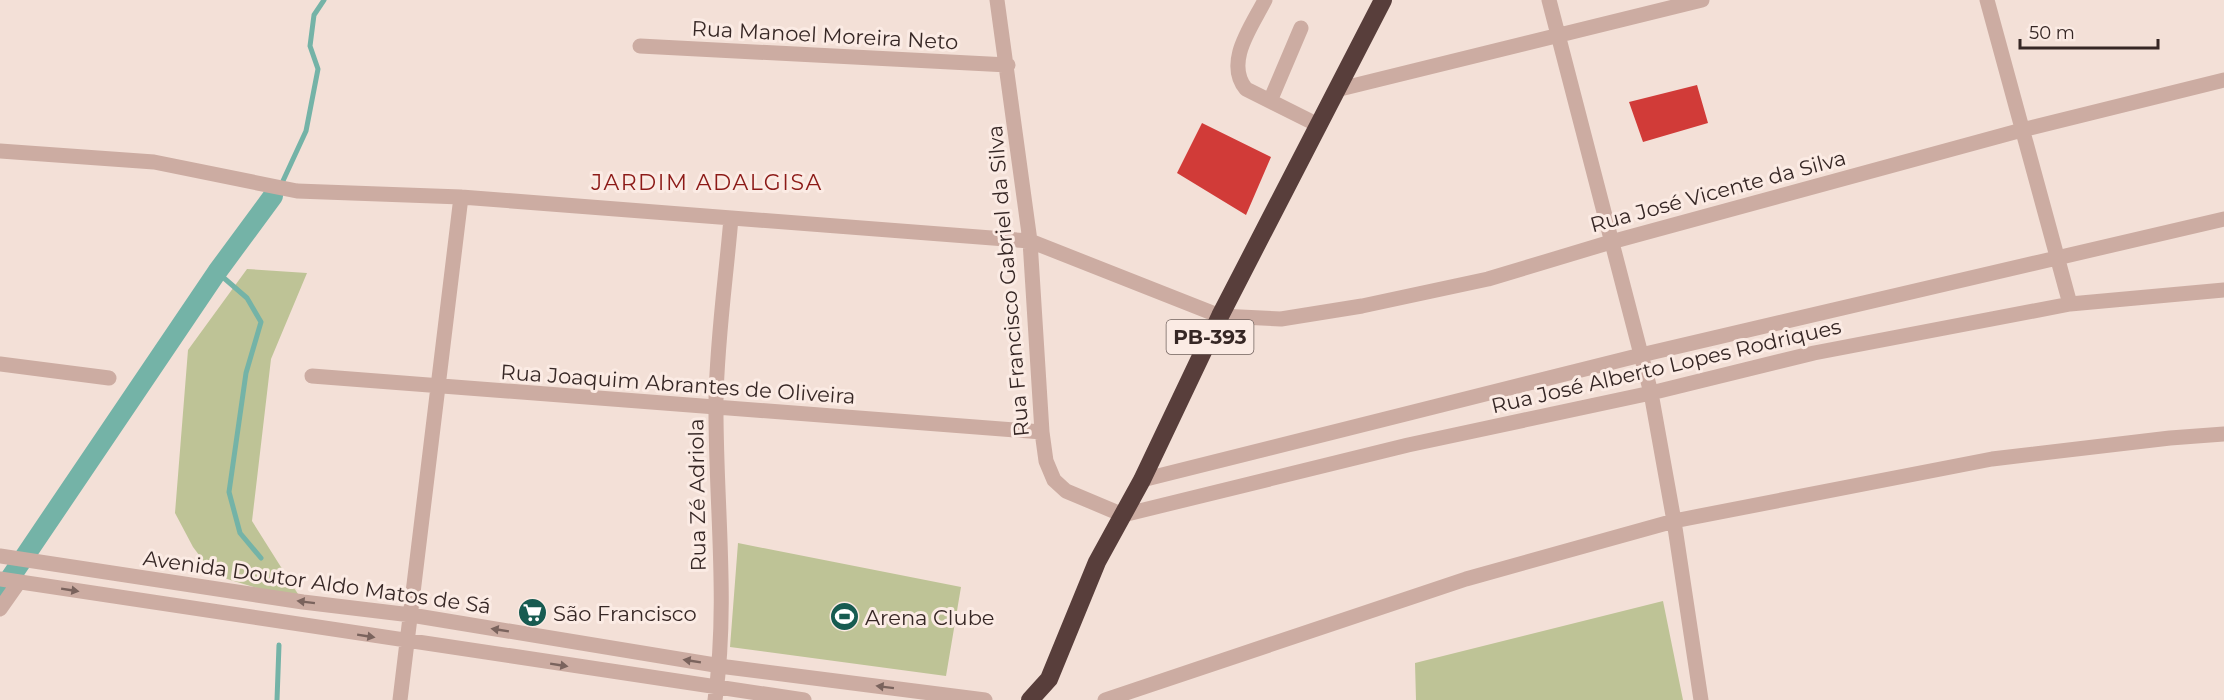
<svg xmlns="http://www.w3.org/2000/svg" width="2224" height="700" font-family="Montserrat,sans-serif">
<style>
.green{fill:#bec396}
.lines{fill:none;stroke-linecap:round;stroke-linejoin:round}
.stream{stroke:#74b3a7;stroke-width:5}
.canal{stroke:#74b3a7;stroke-width:20}
.building{fill:#d13b38}
.minor{stroke:#ccaca2;stroke-width:15}
.highway{stroke:#583e3b;stroke-width:18}
.oneway{fill:#7a635d}
.labels{text-anchor:middle;dominant-baseline:central;stroke-width:6;stroke-linejoin:round;paint-order:stroke}
.shield{fill:#fbebe4;stroke:#71625e;stroke-width:1.5}
.shield-label{font-size:20px;font-weight:bold;fill:#362725}
.street-label{font-size:21px;fill:#362725;stroke:#fbebe4}
.poi-label{font-size:21px;fill:#362725;stroke:#fbebe4;text-anchor:start}
.neighbourhood-label{font-size:22px;letter-spacing:1.5px;fill:#8c1a17;stroke:#fbebe4}
</style>
<rect width="100%" height="100%" fill="#f3e0d7"/>
<path class="green" d="M 247,269 L 307,273 L 271,359 L 252,521 L 303,602 L 214,575 L 193,547 L 175,513 L 188,350 Z
M 738,543 L 961,587 L 946,676 L 730,647 Z
M 1663,601 L 1683,700 L 1416,700 L 1415,663 Z"/>
<g class="lines">
<path class="stream" d="M 282,183 L 306,131 L 318,69 L 310,46 L 314,15 L 324,0
M 217,272 L 247,298 L 261,322 L 246,373 L 229,492 L 240,533 L 261,558
M 277,700 L 279,645"/>
<path class="canal" d="M 0,593 L 217,272 L 273,196"/>
</g>
<path class="building" d="M 1697,85 L 1708,123 L 1643,142 L 1629,102 Z
M 1202,123 L 1271,157 L 1246,215 L 1177,173 Z"/>
<g class="lines">
<path class="minor" d="M 997,0 L 1030,241 L 1042,432 L 1046,461 L 1054,480 L 1066,491 L 1123,515 L 1408,445 L 1651,393 L 1814,353 L 2070,304 L 2224,290
M 1265,0 C 1252,26 1224,62 1246,89 L 1318,125
M 1549,0 L 1651,393 L 1674,521 L 1701,700
M 1987,0 L 2070,304
M 640,46 L 1008,65
M 1336,90 L 1702,0
M 1270,101 L 1301,28
M 0,151 L 154,162 L 297,191 L 461,197 L 1030,241 L 1220,316 L 1281,319 L 1362,306 L 1488,279 L 1611,242 L 2022,130 L 2224,80
M 0,364 L 109,378
M 312,376 L 1042,432
M 1142,480 L 1641,355 L 2224,219
M 0,556 L 303,602 L 411,615 L 727,667 L 985,700
M 0,579 L 804,700
M 0,609 L 19,582
M 400,700 L 461,197
M 715,700 C 729,600 715,500 716,400 C 717,339 726,278 731,218
M 1105,700 L 1466,579 L 1674,521 L 1992,459 L 2170,438 L 2224,434"/>
<path class="highway" d="M 1030,700 L 1049,679 L 1097,562 L 1142,480 L 1220,316 L 1383,0"/>
</g>
<defs><path id="oneway-solid" d="M-6-.8H1V-3.2L6.5 0L1 3.2V.8H-6Z" transform="scale(1.5)"/></defs>
<g class="oneway">
<use href="#oneway-solid" transform="translate(70 590) rotate(9)"/>
<use href="#oneway-solid" transform="translate(306 602) rotate(-173)"/>
<use href="#oneway-solid" transform="translate(500 630) rotate(-171)"/>
<use href="#oneway-solid" transform="translate(366 636) rotate(9)"/>
<use href="#oneway-solid" transform="translate(692 661) rotate(-171)"/>
<use href="#oneway-solid" transform="translate(559 665) rotate(9)"/>
<use href="#oneway-solid" transform="translate(885 687) rotate(-173)"/>
</g>
<defs>
<symbol id="supermarket-disc" viewBox="-11 -11 22 22"><circle r="9.5" fill="#175b51" stroke="#fbebe4"/><path d="M-6-5.5h2.5l.6 2H6L4.5 2H-2.5L-4.4-4H-6ZM-1.5 3.2a1.3 1.3 0 1 0 .1 0ZM3 3.2a1.3 1.3 0 1 0 .1 0Z" fill="#fff"/></symbol>
<symbol id="stadium-disc" viewBox="-11 -11 22 22"><circle r="9.5" fill="#175b51" stroke="#fbebe4"/><path d="M0-5a6.5 5 0 1 0 0 10a6.5 5 0 1 0 0-10ZM-3.5-1.8h7v3.6h-7Z" fill="#fff"/></symbol>
</defs>
<g fill-rule="evenodd">
<use href="#supermarket-disc" x="516" y="596" width="33" height="33"/>
<use href="#stadium-disc" x="828" y="600" width="33" height="33"/>
</g>
<g class="labels">
<rect class="shield" x="1166.5" y="320" width="87" height="34" rx="4.5"/>
<g class="shield-label">
<text x="1210" y="337">PB-393</text>
</g>
<g class="street-label">
<text transform="translate(825 35) rotate(3)">Rua Manoel Moreira Neto</text>
<text transform="translate(1718 191) rotate(-15)">Rua José Vicente da Silva</text>
<text transform="translate(1008 281) rotate(-95)">Rua Francisco Gabriel da Silva</text>
<text transform="translate(1666 366) rotate(-13)">Rua José Alberto Lopes Rodriques</text>
<text transform="translate(678 384) rotate(4)">Rua Joaquim Abrantes de Oliveira</text>
<text transform="translate(697 495) rotate(-91)">Rua Zé Adriola</text>
<text transform="translate(317 582) rotate(8)">Avenida Doutor Aldo Matos de Sá</text>
</g>
<g class="poi-label">
<text x="553" y="613">São Francisco</text>
<text x="865" y="617">Arena Clube</text>
</g>
<g class="neighbourhood-label">
<text x="707" y="182">JARDIM ADALGISA</text>
</g>
</g>
<path d="M2020 39v9h138v-9" fill="none" stroke="#362725" stroke-width="3"/>
<text x="2029" y="39" font-size="18" fill="#362725" stroke="#fbebe4" stroke-width="4.5" paint-order="stroke">50 m</text>
</svg>
